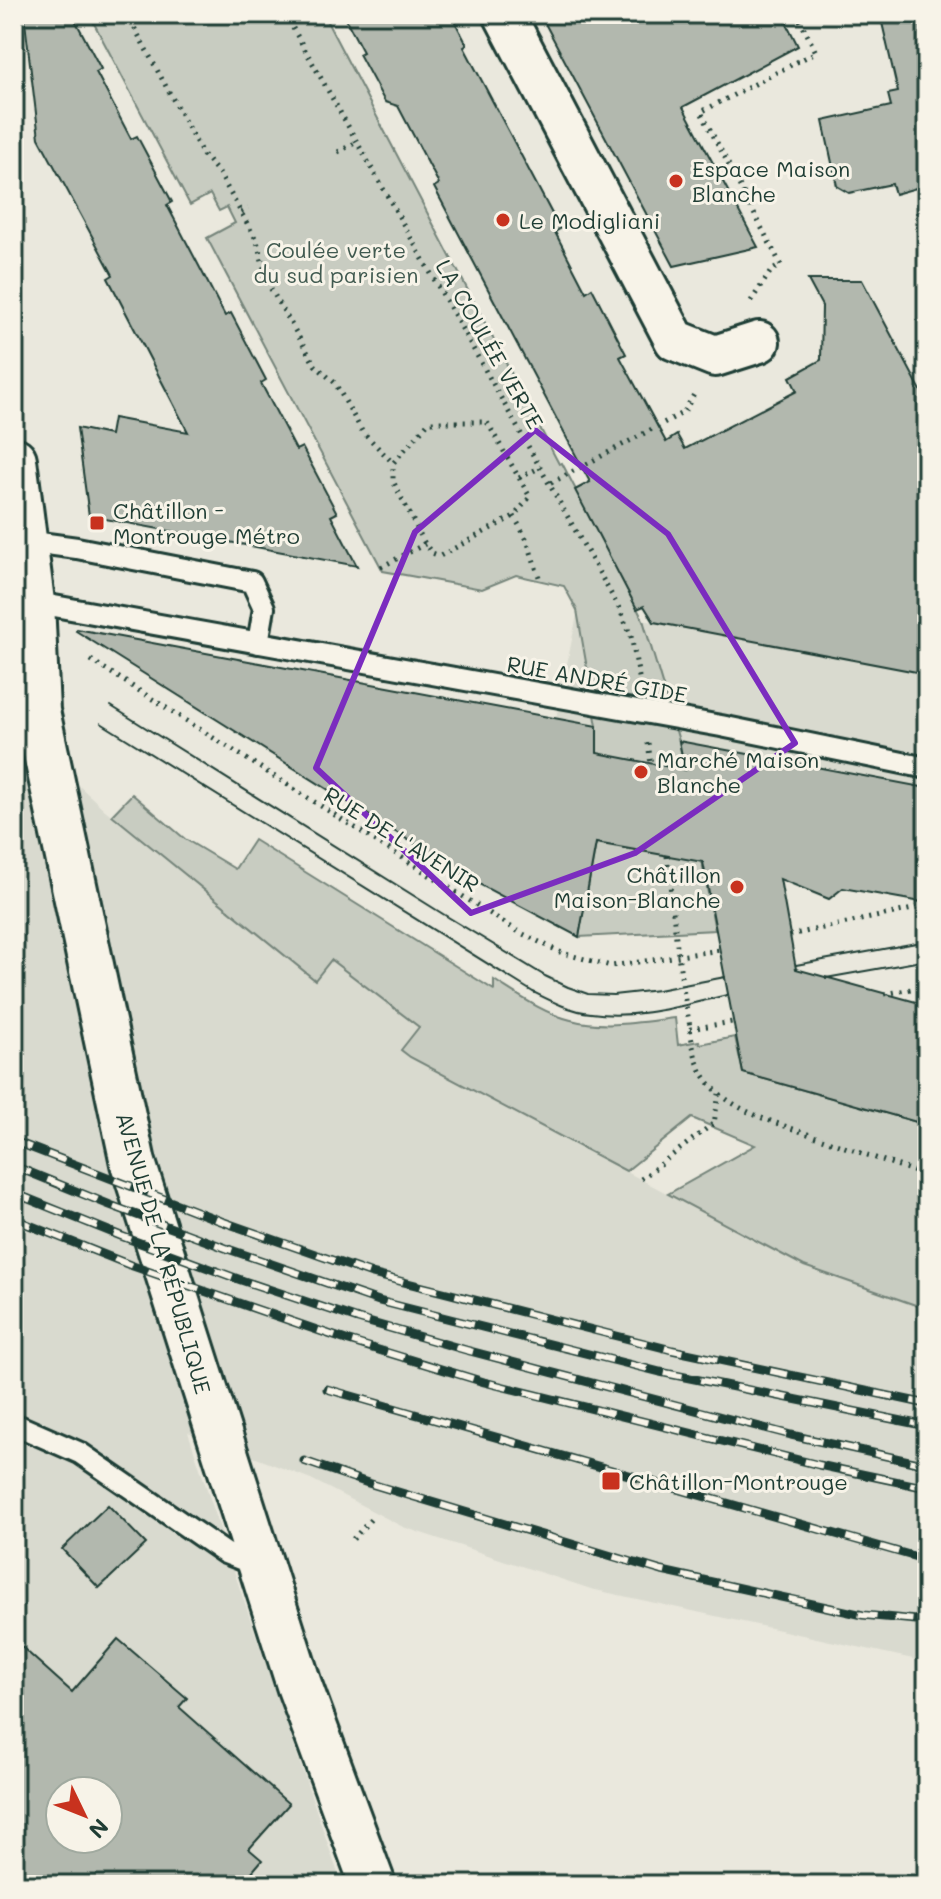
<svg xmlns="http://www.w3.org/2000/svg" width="941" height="1899" font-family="Mali,sans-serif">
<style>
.built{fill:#d9dacf;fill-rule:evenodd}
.green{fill:#c8ccc1;stroke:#74847a;stroke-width:2}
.building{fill:#b2b8ae;stroke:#1f3d34;stroke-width:2;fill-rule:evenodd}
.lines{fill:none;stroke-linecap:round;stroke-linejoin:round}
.service-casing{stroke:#1f3d34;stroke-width:26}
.minor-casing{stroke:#1f3d34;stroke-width:46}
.secondary-casing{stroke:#1f3d34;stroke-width:50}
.path{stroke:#1f3d34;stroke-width:5;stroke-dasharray:2 6;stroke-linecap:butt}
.service{stroke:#f7f3e8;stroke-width:20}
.minor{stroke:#f7f3e8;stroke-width:40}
.secondary{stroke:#f7f3e8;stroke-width:44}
.tram{stroke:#1f3d34;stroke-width:2}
.rail-casing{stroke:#1f3d34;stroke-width:9}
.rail{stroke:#f7f3e8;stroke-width:6;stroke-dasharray:18;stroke-linecap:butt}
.marked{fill:none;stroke:#7b2cbf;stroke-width:6;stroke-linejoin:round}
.poi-dot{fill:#c8321e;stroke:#f7f3e8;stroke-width:3}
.labels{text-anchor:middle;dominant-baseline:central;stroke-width:6;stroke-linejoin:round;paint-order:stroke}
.poi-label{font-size:22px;fill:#1f3d34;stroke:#f7f3e8;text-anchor:start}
.park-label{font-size:22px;fill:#415a50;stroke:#f7f3e8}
.street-label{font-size:22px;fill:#1f3d34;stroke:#f7f3e8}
</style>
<rect width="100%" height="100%" fill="#eae8dd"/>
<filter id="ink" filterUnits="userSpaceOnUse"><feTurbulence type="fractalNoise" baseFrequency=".0125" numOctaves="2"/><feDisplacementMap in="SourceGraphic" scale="16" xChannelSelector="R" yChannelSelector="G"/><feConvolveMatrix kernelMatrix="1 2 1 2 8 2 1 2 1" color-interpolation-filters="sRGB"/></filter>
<g filter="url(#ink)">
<path class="built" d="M 578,610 L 654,622 L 927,674 L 927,788 L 680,741 L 715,930 L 579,937 L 596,843 L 597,726 L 556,718 Z
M 14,725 L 105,810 L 315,980 L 331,959 L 420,1028 L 401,1050 L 410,1057 L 804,1266 L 927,1309 L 927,1662 L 591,1589 L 403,1527 L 311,1479 L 188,1432 L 240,1589 L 342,1885 L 14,1885 ZM 60,1791 L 108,1791 L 108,1839 L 60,1839 Z"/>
<path class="green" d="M 89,14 L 323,14 L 559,464 L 562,463 L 643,620 L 679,741 L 715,930 L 579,937 L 596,843 L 597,726 L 577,610 L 564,586 L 516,575 L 482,589 L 383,571 L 207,238 L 235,223 L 227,207 L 219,211 L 210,194 L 190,205 Z
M 132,794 L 185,839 L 235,869 L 254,840 L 494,990 L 494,980 C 518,995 543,1013 571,1020 C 605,1029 640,1022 675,1018 L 678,1045 L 699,1041 L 700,1044 L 735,1037 L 743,1073 L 927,1125 L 927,1309 L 804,1266 L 668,1194 L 755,1145 L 692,1118 L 626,1171 L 410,1057 L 401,1050 L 419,1027 L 331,960 L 315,980 L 112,815 Z"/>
<path class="building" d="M 24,14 L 72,14 L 101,69 L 96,72 L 131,139 L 137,136 L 172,202 L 167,205 L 209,285 L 225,316 L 231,313 L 266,380 L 261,383 L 296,450 L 302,447 L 337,513 L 331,516 L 357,566 L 89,516 L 77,428 L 110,435 L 113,418 L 188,432 L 108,278 L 113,275 L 39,138 Z
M 343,14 L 451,14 L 467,45 L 464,47 L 560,229 L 555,232 L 586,292 L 592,288 L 626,354 L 620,357 L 666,442 L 677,435 L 685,449 L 797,391 L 790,377 L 821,360 L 822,306 L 808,280 L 862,280 L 927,402 L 927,674 L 654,622 L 644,606 L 637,609 L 575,490 L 590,482 L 434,187 L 439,184 L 398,106 L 385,102 L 359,54 L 363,52 Z
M 540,14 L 782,14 L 798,46 L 683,107 L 758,247 L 674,266 Z
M 880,14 L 927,14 L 927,185 L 895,194 L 892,184 L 849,193 L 837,186 L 823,121 L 891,106 L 888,94 L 898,92 Z
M 77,629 L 597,726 L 597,753 L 685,770 L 679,741 L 927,788 L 927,903 L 843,888 L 829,899 L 780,879 L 796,969 L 927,1005 L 927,1125 L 743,1073 L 703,862 L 596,843 L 579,937 L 475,882 L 76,631 Z
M 108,1505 L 146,1544 L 99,1588 L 62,1549 Z
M 118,1639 L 187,1698 L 179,1707 L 289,1804 L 249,1849 L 262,1860 L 241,1885 L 14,1885 L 14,1640 L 72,1692 ZM 60,1791 L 108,1791 L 108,1839 L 60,1839 Z"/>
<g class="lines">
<defs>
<path id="service" d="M 25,541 L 77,548 L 252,582 L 264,608 L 258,643
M 32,602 L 721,726 L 927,768
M 14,1424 L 80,1453 L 225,1553 L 258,1566"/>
<path id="minor" d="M 504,14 L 675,340 L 715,356 L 759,342"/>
<path id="secondary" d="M 14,460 L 32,602 L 37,711 L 133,1163 L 299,1685 L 373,1885"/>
</defs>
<use href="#service" class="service-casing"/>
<use href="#minor" class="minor-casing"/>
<use href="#secondary" class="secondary-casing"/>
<path class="path" d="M 127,14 L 203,155 L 219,173 L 257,241 L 268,284 L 315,365 L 335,383 L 362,431 L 393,463 L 429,422 L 487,422 L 530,497 L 514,516 L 440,556 L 432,553 L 425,544 L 393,481 L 393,463
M 285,14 L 619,608 L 631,636 L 640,682
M 338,152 L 357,142
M 241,212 L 248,208
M 751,301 L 771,271 L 781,265 L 701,112 L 816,52 L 797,14
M 519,478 L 541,467
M 551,483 L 684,412 L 696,391
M 514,516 L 527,540 L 540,580
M 381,567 L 425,544
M 91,660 L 519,932 L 562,953 L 611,966 L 720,950
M 648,743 L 651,764
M 667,856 C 673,911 678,967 689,1021 C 692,1041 694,1063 707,1080 C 721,1099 741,1109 762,1118 L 927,1176
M 790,935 L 927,906
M 885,994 L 927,986
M 690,1029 L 732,1022
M 641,1179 L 714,1123 L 719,1094
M 353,1539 L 371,1519"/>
<use href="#service" class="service"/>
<use href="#minor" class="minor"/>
<use href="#secondary" class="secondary"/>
<path class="tram" d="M 111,706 L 443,914 L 545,976 L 568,987 L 588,994 L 613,995 L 658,990 L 725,977
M 101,723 L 533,992 C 551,1001 570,1011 591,1013 C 637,1020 683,1005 727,995
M 796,965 L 927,941
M 826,978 L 927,960"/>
<defs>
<path id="rail" d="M 14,1141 L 221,1221 L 372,1274 L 672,1350 L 927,1404
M 14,1166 L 110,1205 L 231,1250 L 379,1301 L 660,1372 L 927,1426
M 14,1193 L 121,1236 L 241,1280 L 358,1319 L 466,1350 L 791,1435 L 927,1465
M 14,1219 L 130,1265 L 250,1307 L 349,1341 L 484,1382 L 819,1465 L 927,1488
M 327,1389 L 927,1560
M 304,1461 L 368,1483 L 662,1571 L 863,1615 L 927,1621"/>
</defs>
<use href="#rail" class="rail-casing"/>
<use href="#rail" class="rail"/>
</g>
</g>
<path class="marked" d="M 535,430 L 668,534 L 795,743 L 635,853 L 471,913 L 316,768 L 415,532 Z"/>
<g class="poi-dot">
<circle cx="676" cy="181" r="8"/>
<circle cx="503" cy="220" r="8"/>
<rect x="89" y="515" width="16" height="16" rx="4"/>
<circle cx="641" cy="772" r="8"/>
<circle cx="737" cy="887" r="8"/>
<rect x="601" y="1471" width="20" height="20" rx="4"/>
</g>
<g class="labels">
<g class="poi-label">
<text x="692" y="168">Espace Maison<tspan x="692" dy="25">Blanche</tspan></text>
<text x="519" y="220">Le Modigliani</text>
<text x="113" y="510">Châtillon -<tspan x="113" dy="25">Montrouge Métro</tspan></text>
<text x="657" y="759">Marché Maison<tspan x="657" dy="25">Blanche</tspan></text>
<text x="721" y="874" text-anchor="end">Châtillon<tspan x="721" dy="25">Maison-Blanche</tspan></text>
<text x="629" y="1481">Châtillon-Montrouge</text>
</g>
<g class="park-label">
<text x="336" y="249">Coulée verte<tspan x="336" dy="25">du sud parisien</tspan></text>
</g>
<g class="street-label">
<text transform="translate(490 344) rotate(60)">LA COULÉE VERTE</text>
<text transform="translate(597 679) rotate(10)">RUE ANDRÉ GIDE</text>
<text transform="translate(402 839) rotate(32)">RUE DE L'AVENIR</text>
<text transform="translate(164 1253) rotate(74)">AVENUE DE LA RÉPUBLIQUE</text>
</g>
</g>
<rect width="941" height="1899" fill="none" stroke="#f7f3e8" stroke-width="48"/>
<rect x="24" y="24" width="893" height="1851" fill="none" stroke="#1f3d34" stroke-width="3" filter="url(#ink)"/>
<g transform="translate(84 1815) rotate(133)"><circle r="38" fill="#f7f3e8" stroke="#a1aaa0" stroke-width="2"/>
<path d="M0-6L14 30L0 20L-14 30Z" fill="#c8321e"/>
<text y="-12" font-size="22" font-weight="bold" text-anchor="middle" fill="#1f3d34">N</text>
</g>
</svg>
